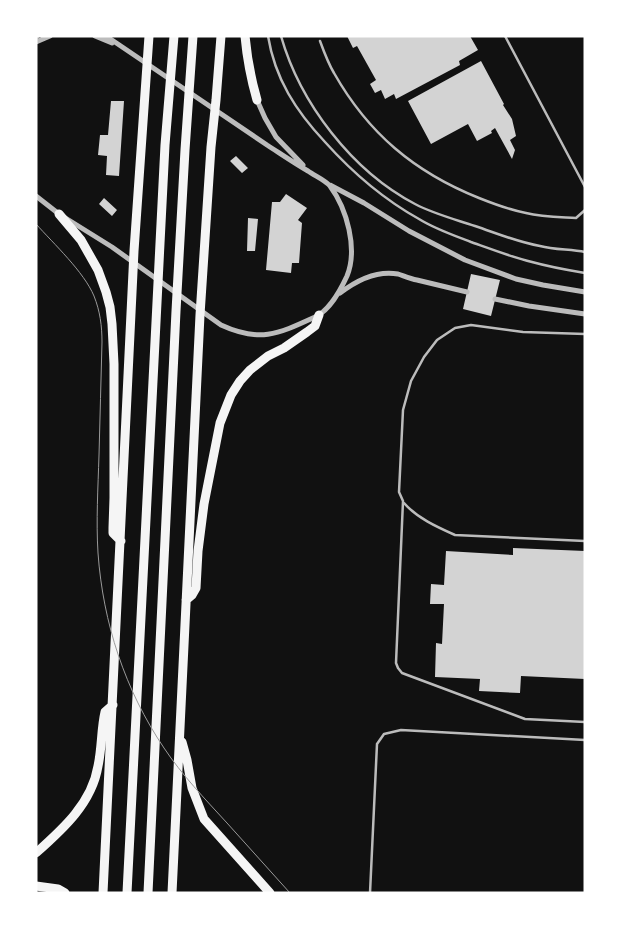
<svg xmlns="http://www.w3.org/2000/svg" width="621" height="929" font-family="'PT Serif',serif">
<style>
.building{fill:#d3d3d3}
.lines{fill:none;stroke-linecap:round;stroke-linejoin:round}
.service{stroke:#bcbcbc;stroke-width:2.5}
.minor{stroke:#bcbcbc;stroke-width:5}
.trunk{stroke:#f5f5f5;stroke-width:9}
.tram{stroke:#9a9a9a;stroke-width:1}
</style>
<rect width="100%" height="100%" fill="#111"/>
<path class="building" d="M 347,36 L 470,36 L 478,50 L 459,61 L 460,65 L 396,99 L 394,94 L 385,99 L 381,90 L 375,93 L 370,84 L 376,80 L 357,46 L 353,48 Z
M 481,61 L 504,104 L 503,105 L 512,119 L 516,136 L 510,140 L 515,150 L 512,159 L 495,128 L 491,131 L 492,133 L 477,141 L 468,124 L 431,144 L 408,101 Z
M 111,101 L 124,101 L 119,176 L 106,175 L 107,156 L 98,155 L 100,135 L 108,135 Z
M 236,156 L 248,168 L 242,173 L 230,161 Z
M 286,194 L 307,208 L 298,220 L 302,223 L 299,263 L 292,263 L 291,273 L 266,270 L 272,202 L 280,202 Z
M 104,198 L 117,210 L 112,216 L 99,204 Z
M 248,218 L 258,219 L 255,251 L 247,251 Z
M 471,274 L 500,280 L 491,316 L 463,309 Z
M 513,548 L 585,551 L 585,679 L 521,676 L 520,693 L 479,691 L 480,679 L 435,677 L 436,643 L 442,644 L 444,604 L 430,604 L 431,584 L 444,585 L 446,551 L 513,555 Z"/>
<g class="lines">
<path class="service" d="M 268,36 C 275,79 296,111 325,142 C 352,172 383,199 419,219 C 435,229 453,235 471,242 C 491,249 511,257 532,262 C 550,267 567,270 585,273
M 281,36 C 300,103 352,171 415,204 C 434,214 454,219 475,226 C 496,233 517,242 540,246 C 555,250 570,249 585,252
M 505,36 L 585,187
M 320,41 C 324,52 328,63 334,73 C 368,133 414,172 479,198 C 494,204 510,210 526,213 C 542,217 559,217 576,218 L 585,210
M 585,334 L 523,332 L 471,325 L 455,328 L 437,340 L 424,357 L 411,381 L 403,410 L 399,492 L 403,501 L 396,663 L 398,668 L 402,673 L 525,719 L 585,722
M 404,503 C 417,518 437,527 455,535 L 585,541
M 370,893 L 377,744 L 384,734 L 401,730 L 585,740"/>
<path class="minor" d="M 95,36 L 112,43
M 36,37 L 37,36
M 36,42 L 50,36
M 257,100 L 265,118 L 276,137 L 303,165
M 330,185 L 364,203 L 409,231 L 465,260 L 516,279 L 543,285 L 585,292
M 36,196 L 59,214 L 112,247 L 221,325 C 260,343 278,334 315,317 C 330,310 340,291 347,276 C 358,249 347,209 330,186 C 325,180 315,176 308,171 C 294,163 281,154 267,145 C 213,109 160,72 106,36
M 340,293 C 357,280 376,270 398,274 C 404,276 410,279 417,280 C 433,284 450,288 467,292
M 495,299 L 529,306 L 585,314"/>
<path class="trunk" d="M 245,36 C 247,58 251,79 257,100
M 59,214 L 81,240 L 98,270 L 106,292 L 110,307 L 112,324 L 114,364 L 114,498 L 113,528 L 113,533 L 121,541
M 186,600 L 192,595 L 196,588 L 198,551 L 204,504 L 220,423 L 231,395 L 240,381 L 250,370 L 268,356 L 284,348 L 307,332 L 315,326 L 319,315
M 182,742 L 187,760 L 192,788 L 204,819 L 270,893
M 36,853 C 63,829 92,803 98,766 C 102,748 101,729 105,712 L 113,705
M 36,886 L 58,889 L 65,893
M 103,893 L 134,251 L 149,36
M 127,893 L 165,145 L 174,36
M 148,893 L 176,311 L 185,150 L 193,36
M 172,893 L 200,315 L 211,147 L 216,100 L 221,36"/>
<path class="tram" d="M 36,224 C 54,244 84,272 94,296 C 100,311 102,326 102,342 C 101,380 100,417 99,455 C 98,488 96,521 98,553 C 103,623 125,690 164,748 C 182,775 205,799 227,823 C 248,846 269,870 290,893"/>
</g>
<rect width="621" height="929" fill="none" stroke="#ffffff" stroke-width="75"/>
</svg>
